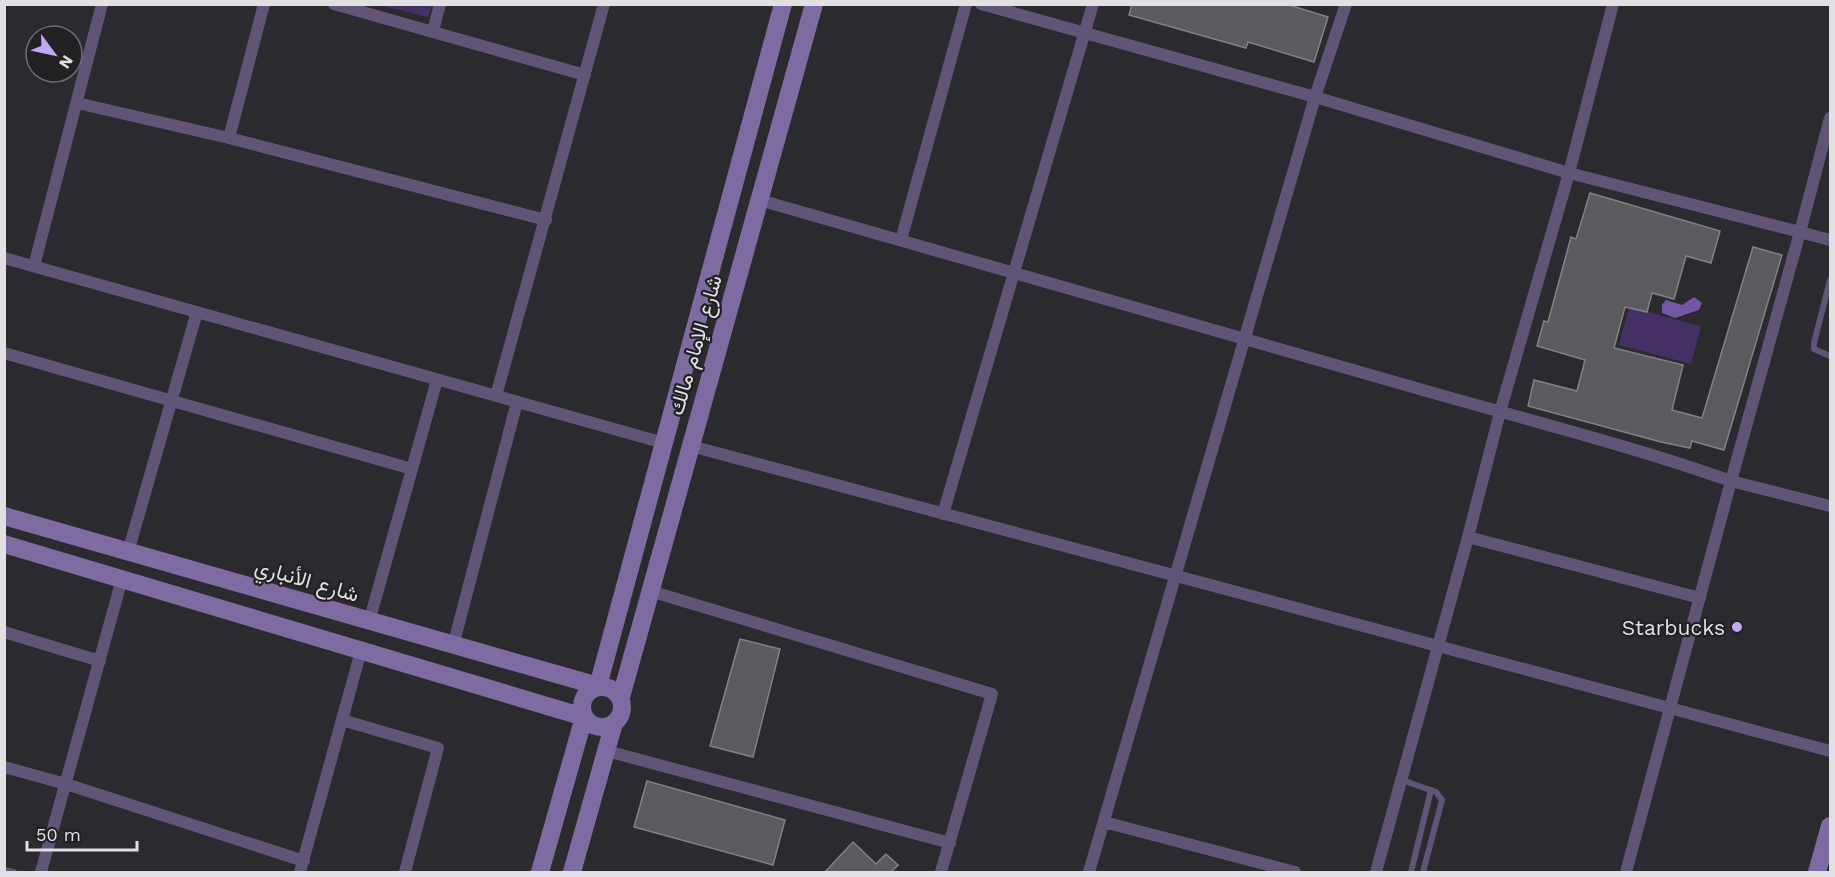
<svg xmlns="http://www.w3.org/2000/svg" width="1835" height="877" font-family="'Work Sans',Vazirmatn,sans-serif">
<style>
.green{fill:#443063}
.water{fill:#7455a6}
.building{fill:#5b5a5e;stroke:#828185;stroke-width:1.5}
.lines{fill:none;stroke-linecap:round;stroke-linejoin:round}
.lane{stroke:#605477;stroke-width:6}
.street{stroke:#605477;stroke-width:12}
.secondary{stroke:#7e6ba2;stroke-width:18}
.poi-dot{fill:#c1a8f3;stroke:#222124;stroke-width:2}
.labels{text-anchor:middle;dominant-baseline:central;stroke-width:4.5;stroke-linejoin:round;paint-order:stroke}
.street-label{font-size:21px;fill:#e1e0e2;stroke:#222124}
.poi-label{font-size:21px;fill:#e1e0e2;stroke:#222124;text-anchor:end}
</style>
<rect width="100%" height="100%" fill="#2b2a2e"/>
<path class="green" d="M 380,5 L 431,4 L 432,5 L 428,17 Z
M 1629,307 L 1701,326 L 1691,364 L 1619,345 Z"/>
<path class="water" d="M 1694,297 L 1702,303 L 1699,310 L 1675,318 L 1662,313 L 1662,305 L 1666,300 L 1682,305 Z"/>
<path class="building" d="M 1132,4 L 1286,4 L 1328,17 L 1314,62 L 1248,42 L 1246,48 L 1129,15 Z
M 1590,193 L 1720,231 L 1711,263 L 1686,256 L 1674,299 L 1652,293 L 1647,312 L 1625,307 L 1614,348 L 1683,365 L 1672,410 L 1702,418 L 1753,247 L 1782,255 L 1724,450 L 1692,441 L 1690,448 L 1661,442 L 1528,406 L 1534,380 L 1577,391 L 1585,360 L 1537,346 L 1544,321 L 1548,322 L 1571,237 L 1576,239 Z
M 740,639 L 780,649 L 753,757 L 710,746 Z
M 647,781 L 785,820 L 773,865 L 634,827 Z
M 853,842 L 876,864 L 886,854 L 898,865 L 890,873 L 824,873 Z"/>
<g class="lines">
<path class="lane" d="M 1830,280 L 1814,343 L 1814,349 L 1830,356
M 1402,780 L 1436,792 L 1442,800 L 1423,872
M 4,870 L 14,872
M 1411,872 L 1431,790"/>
<path class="street" d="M 334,4 L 585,75
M 981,4 L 1315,97 L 1569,173 L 1613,4
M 433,31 L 440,4
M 77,103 L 229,138 L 546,220
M 1830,118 L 1800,232 L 1830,240
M 229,138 L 264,4
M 759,200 C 976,262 1193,323 1409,386 C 1516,417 1626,444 1731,481 L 1800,232 L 1569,173 L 1500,412 L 1468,537
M 901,240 L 966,4
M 4,258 L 664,443
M 34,266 L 102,4
M 4,353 L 412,469
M 496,396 L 604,4
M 691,446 L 1830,751
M 943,514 L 1093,4
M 128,552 L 197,312
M 650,591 L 992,694 L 941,872
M 369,622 L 437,380
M 4,632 L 100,661
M 453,646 L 517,402
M 342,720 L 438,748 L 405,872
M 607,751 L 950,843
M 4,767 L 66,784 L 304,861
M 1104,822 L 1295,872
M 41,872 L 122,579
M 300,872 L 361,651
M 1089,872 L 1315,97 L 1346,4
M 1376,872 L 1468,537 L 1700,598
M 1626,872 L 1731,481 L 1830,506"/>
<path class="secondary" d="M 4,516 L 598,686 L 783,4
M 4,544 L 584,717 L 540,872
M582 707a20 20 0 1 1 40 0a20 20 0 1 1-40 0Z
M 621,697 L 814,4
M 572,872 L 614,723
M 1817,872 L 1830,826"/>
</g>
<circle class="poi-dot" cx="1737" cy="627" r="6"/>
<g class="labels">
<g class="street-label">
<text transform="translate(695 345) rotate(-74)">شارع الإمام مالك</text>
<text transform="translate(307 580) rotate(16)">شارع الأنباري</text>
</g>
<g class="poi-label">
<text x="1725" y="627">Starbucks</text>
</g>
</g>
<rect width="1835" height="877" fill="none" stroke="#e1e0e2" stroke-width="12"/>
<g transform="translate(54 54) rotate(123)"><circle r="28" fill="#222124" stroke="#6e6d70" stroke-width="1.5"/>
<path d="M0-4.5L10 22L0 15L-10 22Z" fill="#c1a8f3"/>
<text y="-9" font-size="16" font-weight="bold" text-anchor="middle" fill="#e1e0e2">N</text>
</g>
<path d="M27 841v9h110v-9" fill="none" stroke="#e1e0e2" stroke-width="3"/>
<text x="36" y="841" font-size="18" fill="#e1e0e2" stroke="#222124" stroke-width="4.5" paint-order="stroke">50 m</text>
</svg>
